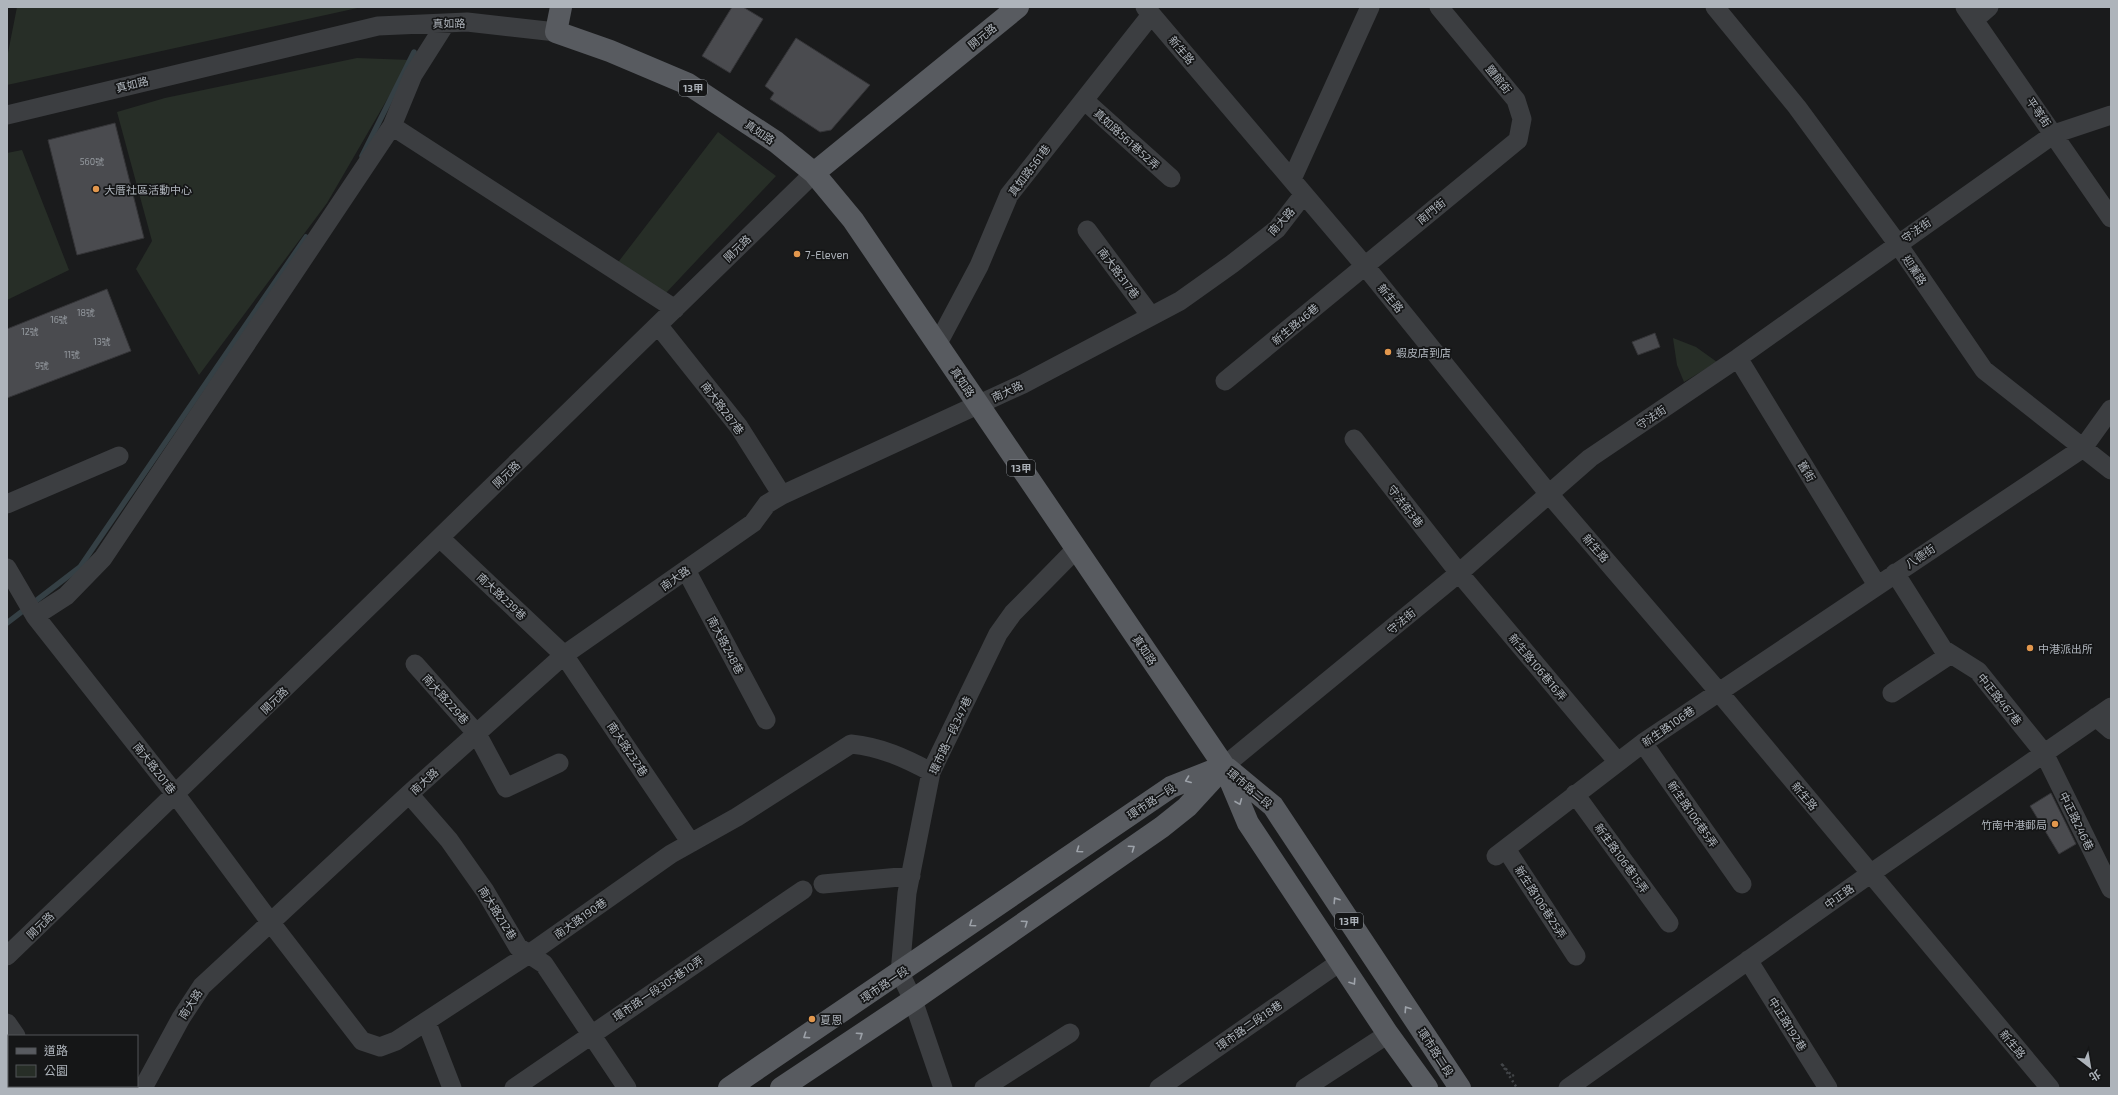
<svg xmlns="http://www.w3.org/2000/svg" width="2118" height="1095" font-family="'Exo 2','Noto Sans TC',sans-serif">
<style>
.green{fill:#272e27}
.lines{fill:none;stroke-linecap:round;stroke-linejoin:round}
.stream{stroke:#354045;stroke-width:5.5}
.building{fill:#4a4b4f;stroke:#353538}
.path{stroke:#424548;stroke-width:2.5;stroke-dasharray:2 3;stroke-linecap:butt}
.minor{stroke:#3c3e41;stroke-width:19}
.major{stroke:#585b60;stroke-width:22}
.oneway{stroke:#9da2a9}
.poi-dot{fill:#e2974d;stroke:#151617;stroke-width:1.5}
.labels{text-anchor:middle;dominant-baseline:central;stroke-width:3.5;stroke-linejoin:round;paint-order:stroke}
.number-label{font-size:9px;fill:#959aa0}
.shield{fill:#151617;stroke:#80858a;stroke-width:1}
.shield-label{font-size:10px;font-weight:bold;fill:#aeb4bb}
.street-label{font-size:11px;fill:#aeb4bb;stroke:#151617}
.poi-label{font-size:11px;fill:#aeb4bb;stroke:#151617;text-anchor:start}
</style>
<rect width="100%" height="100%" fill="#1a1b1c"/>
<path class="green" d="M 17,7 L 362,7 L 7,85 L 7,58 Z
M 357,58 L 410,60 L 327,203 L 199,375 L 136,269 L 152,241 L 117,112 L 165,98 Z
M 718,132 L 776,176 L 665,294 L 616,265 Z
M 22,150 L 69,270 L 7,300 L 7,153 Z
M 1673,338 L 1696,347 L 1717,362 L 1684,382 L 1677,365 Z"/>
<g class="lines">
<path class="stream" d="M 362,156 L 414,52
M 7,623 L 80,567 L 306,237"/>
</g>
<path class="building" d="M 732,7 L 743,7 L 763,19 L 730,73 L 702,56 Z
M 796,38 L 870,85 L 831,130 L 820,132 L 770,99 L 774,93 L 765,86 Z
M 115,123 L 144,238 L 77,255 L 48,140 Z
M 107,289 L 131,351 L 7,398 L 7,329 Z
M 1655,333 L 1660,347 L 1638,355 L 1632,342 Z
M 2051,793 L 2076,844 L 2059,854 L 2030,806 Z"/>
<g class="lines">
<path class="path" d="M 1514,1075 L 1512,1076 L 1501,1063 L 1517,1088"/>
<path class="minor" d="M 1145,7 L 1365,266 L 1549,494 L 1718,691 L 2050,1088
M 1715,7 L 1797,107 L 1897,243 L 1984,370 L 2111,470
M 1965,7 L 2111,218
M 1974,20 L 1989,7
M 1084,100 L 1171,178
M 7,115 L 378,26 L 467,22 L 556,32
M 392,126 L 675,309
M 1292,179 L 1370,7
M 1087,230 L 1151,316
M 658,325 L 739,427 L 782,495
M 937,345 L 979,266 L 1009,195 L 1151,15
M 1738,358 L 1877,585
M 1225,381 L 1518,140 L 1522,119 L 1516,100 L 1439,7
M 1354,439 L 1459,573 L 1617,761
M 7,504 L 119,456
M 440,538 L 564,655 L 691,843
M 7,568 L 35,616 L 176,795 L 271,923 L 362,1041 L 380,1047 L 396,1041 L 529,954 L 671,854 L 737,817 L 851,744 C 881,747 905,758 931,772
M 686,570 L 766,720
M 1895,573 L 1943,649 L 1978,671 L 2044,753 L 2111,889
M 35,616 L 66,596 L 103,558 L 392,126 L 413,75 L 446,23
M 415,664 L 477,734 L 506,788 L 559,763
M 1892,693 L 1951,654
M 2096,717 L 2111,730
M 1643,743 L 1742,884
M 1224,766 L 1459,573 L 1590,458 L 1738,358 L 2054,134 L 2111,115
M 409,794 L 449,840 L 485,891 L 518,947 L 544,964 L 627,1088
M 1575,794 L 1669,923
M 1506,849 L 1576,956
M 1496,856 L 1643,743 L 2083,448 L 2111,409
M 823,884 L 911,876
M 7,956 L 349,626 L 814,173
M 1748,960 L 1828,1088
M 426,1021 L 452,1088
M 7,1023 L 16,1036
M 52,1086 L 53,1088
M 143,1088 L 181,1018 L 202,986 L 409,794 L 564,655 L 753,523 L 767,504 L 782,495 L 1023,384 L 1180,301 L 1232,264 L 1277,229 L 1304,194
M 514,1088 L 803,890
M 943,1088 L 913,1000 L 900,973 L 907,893 L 931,772 L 998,634 L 1013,613 L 1076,549
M 984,1088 L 1070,1033
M 1159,1088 L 1340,962
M 1305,1088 L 1388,1034
M 1568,1088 L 1870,874 L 2111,707"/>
<path class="major" d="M 561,7 L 556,32 L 610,51 L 688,84 L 776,142 L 814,173 L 853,220 L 1224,766 L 1248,823 L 1388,1034 L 1427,1088
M 814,173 L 1018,7
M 1227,768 L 1273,806 L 1460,1088
M 729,1088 L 1171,787 L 1224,766
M 781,1088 L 913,1000 L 1162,827 L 1187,807 L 1221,770"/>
</g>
<defs><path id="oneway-chevron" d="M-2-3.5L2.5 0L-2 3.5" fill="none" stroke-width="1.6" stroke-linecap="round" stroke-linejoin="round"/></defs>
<g class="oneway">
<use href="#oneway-chevron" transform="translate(1188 780) rotate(159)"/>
<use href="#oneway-chevron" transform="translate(1239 802) rotate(68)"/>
<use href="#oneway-chevron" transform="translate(1132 848) rotate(-35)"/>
<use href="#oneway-chevron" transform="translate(1079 850) rotate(145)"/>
<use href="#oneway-chevron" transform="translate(1336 900) rotate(-123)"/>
<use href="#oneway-chevron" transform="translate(1025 923) rotate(-35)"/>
<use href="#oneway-chevron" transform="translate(972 924) rotate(145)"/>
<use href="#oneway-chevron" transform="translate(1353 982) rotate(57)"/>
<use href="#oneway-chevron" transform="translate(1407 1009) rotate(-123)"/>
<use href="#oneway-chevron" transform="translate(860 1035) rotate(-34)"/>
<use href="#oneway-chevron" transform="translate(806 1036) rotate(146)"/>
</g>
<g class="poi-dot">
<circle cx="96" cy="189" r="4"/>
<circle cx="797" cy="254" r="4"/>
<circle cx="1388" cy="352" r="4"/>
<circle cx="2030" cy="648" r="4"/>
<circle cx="2055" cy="824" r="4"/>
<circle cx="812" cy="1019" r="4"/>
</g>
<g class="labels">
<g class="number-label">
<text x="92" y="161">560號</text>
<text x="86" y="312">18號</text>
<text x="59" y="319">16號</text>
<text x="30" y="331">12號</text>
<text x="102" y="341">13號</text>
<text x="72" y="354">11號</text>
<text x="42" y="365">9號</text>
</g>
<g class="shield">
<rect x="679" y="80" width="28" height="16" rx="3"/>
<rect x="1007" y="460" width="28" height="16" rx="3"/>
<rect x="1335" y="913" width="28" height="16" rx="3"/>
</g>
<g class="shield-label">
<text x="693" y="88">13甲</text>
<text x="1021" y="468">13甲</text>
<text x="1349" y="921">13甲</text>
</g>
<g class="street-label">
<text transform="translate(449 23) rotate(-1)">真如路</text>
<text transform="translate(982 36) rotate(-39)">開元路</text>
<text transform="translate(1182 50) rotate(50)">新生路</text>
<text transform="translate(1499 79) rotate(51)">鹽館街</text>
<text transform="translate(132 84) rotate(-14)">真如路</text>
<text transform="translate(2039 112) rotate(55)">平等街</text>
<text transform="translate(760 132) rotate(34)">真如路</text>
<text transform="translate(1127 139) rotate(42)">真如路561巷52弄</text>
<text transform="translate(1029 170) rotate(-53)">真如路561巷</text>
<text transform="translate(1431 211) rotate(-39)">南門街</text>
<text transform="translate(1281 221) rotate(-48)">南大路</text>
<text transform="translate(1916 230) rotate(-35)">守法街</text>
<text transform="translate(737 248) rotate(-44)">開元路</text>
<text transform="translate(1915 270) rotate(56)">迎薰路</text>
<text transform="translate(1119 273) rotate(53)">南大路317巷</text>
<text transform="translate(1391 298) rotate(51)">新生路</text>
<text transform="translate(1295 324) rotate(-40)">新生路46巷</text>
<text transform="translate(963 382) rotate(56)">真如路</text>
<text transform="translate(1007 391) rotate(-25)">南大路</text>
<text transform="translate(723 408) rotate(53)">南大路287巷</text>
<text transform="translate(1651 417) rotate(-34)">守法街</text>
<text transform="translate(1807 471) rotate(59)">舊街</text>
<text transform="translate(506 474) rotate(-44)">開元路</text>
<text transform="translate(1406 506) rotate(52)">守法街3巷</text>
<text transform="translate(1596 548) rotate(49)">新生路</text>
<text transform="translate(1920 556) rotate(-34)">八德街</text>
<text transform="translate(675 578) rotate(-35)">南大路</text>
<text transform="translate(502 596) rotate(43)">南大路239巷</text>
<text transform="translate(1401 621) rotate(-40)">守法街</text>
<text transform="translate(726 645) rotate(62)">南大路248巷</text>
<text transform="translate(1145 650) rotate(56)">真如路</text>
<text transform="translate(1538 667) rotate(50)">新生路106巷16弄</text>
<text transform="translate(446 699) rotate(48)">南大路229巷</text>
<text transform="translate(2000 699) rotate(51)">中正路467巷</text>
<text transform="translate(274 700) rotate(-44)">開元路</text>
<text transform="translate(1668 726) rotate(-35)">新生路106巷</text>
<text transform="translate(950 735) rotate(-65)">環市路一段347巷</text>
<text transform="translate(628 749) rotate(56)">南大路232巷</text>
<text transform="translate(155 768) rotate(52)">南大路201巷</text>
<text transform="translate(424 781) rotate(-42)">南大路</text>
<text transform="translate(1250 788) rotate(40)">環市路二段</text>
<text transform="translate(1805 796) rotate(50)">新生路</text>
<text transform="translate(1151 801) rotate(-33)">環市路一段</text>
<text transform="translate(1693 814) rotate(55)">新生路106巷5弄</text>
<text transform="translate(2077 821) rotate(64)">中正路246巷</text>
<text transform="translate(1622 858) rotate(54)">新生路106巷15弄</text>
<text transform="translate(1839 896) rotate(-35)">中正路</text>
<text transform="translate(1541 902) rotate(57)">新生路106巷25弄</text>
<text transform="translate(498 913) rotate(58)">南大路212巷</text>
<text transform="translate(580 918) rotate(-35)">南大路190巷</text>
<text transform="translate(40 925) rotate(-44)">開元路</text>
<text transform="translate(884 984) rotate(-34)">環市路一段</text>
<text transform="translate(658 988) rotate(-34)">環市路一段305巷10弄</text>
<text transform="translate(190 1004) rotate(-57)">南大路</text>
<text transform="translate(1788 1024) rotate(58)">中正路192巷</text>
<text transform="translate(1249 1025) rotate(-35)">環市路二段18巷</text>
<text transform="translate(2013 1044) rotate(50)">新生路</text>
<text transform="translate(1436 1052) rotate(57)">環市路二段</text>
</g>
<g class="poi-label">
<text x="104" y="189">大厝社區活動中心</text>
<text x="805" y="254">7-Eleven</text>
<text x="1396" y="352">蝦皮店到店</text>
<text x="2038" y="648">中港派出所</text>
<text x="2047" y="824" text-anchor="end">竹南中港郵局</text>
<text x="820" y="1019">夏恩</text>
</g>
</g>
<rect width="2118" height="1095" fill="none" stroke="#aeb4bb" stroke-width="16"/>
<rect x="8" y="1035" width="130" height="52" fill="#151617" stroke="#525559"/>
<rect x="16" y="1048" width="20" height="6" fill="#585b60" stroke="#525559"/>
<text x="44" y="1055" font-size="12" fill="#aeb4bb">道路</text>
<rect x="16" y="1065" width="20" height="12" fill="#272e27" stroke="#525559"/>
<text x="44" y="1075" font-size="12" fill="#aeb4bb">公園</text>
<g transform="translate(2090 1067) rotate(149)" stroke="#151617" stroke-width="3" paint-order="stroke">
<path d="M0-3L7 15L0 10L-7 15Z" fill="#aeb4bb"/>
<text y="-6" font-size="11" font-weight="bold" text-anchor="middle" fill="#aeb4bb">北</text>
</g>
</svg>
